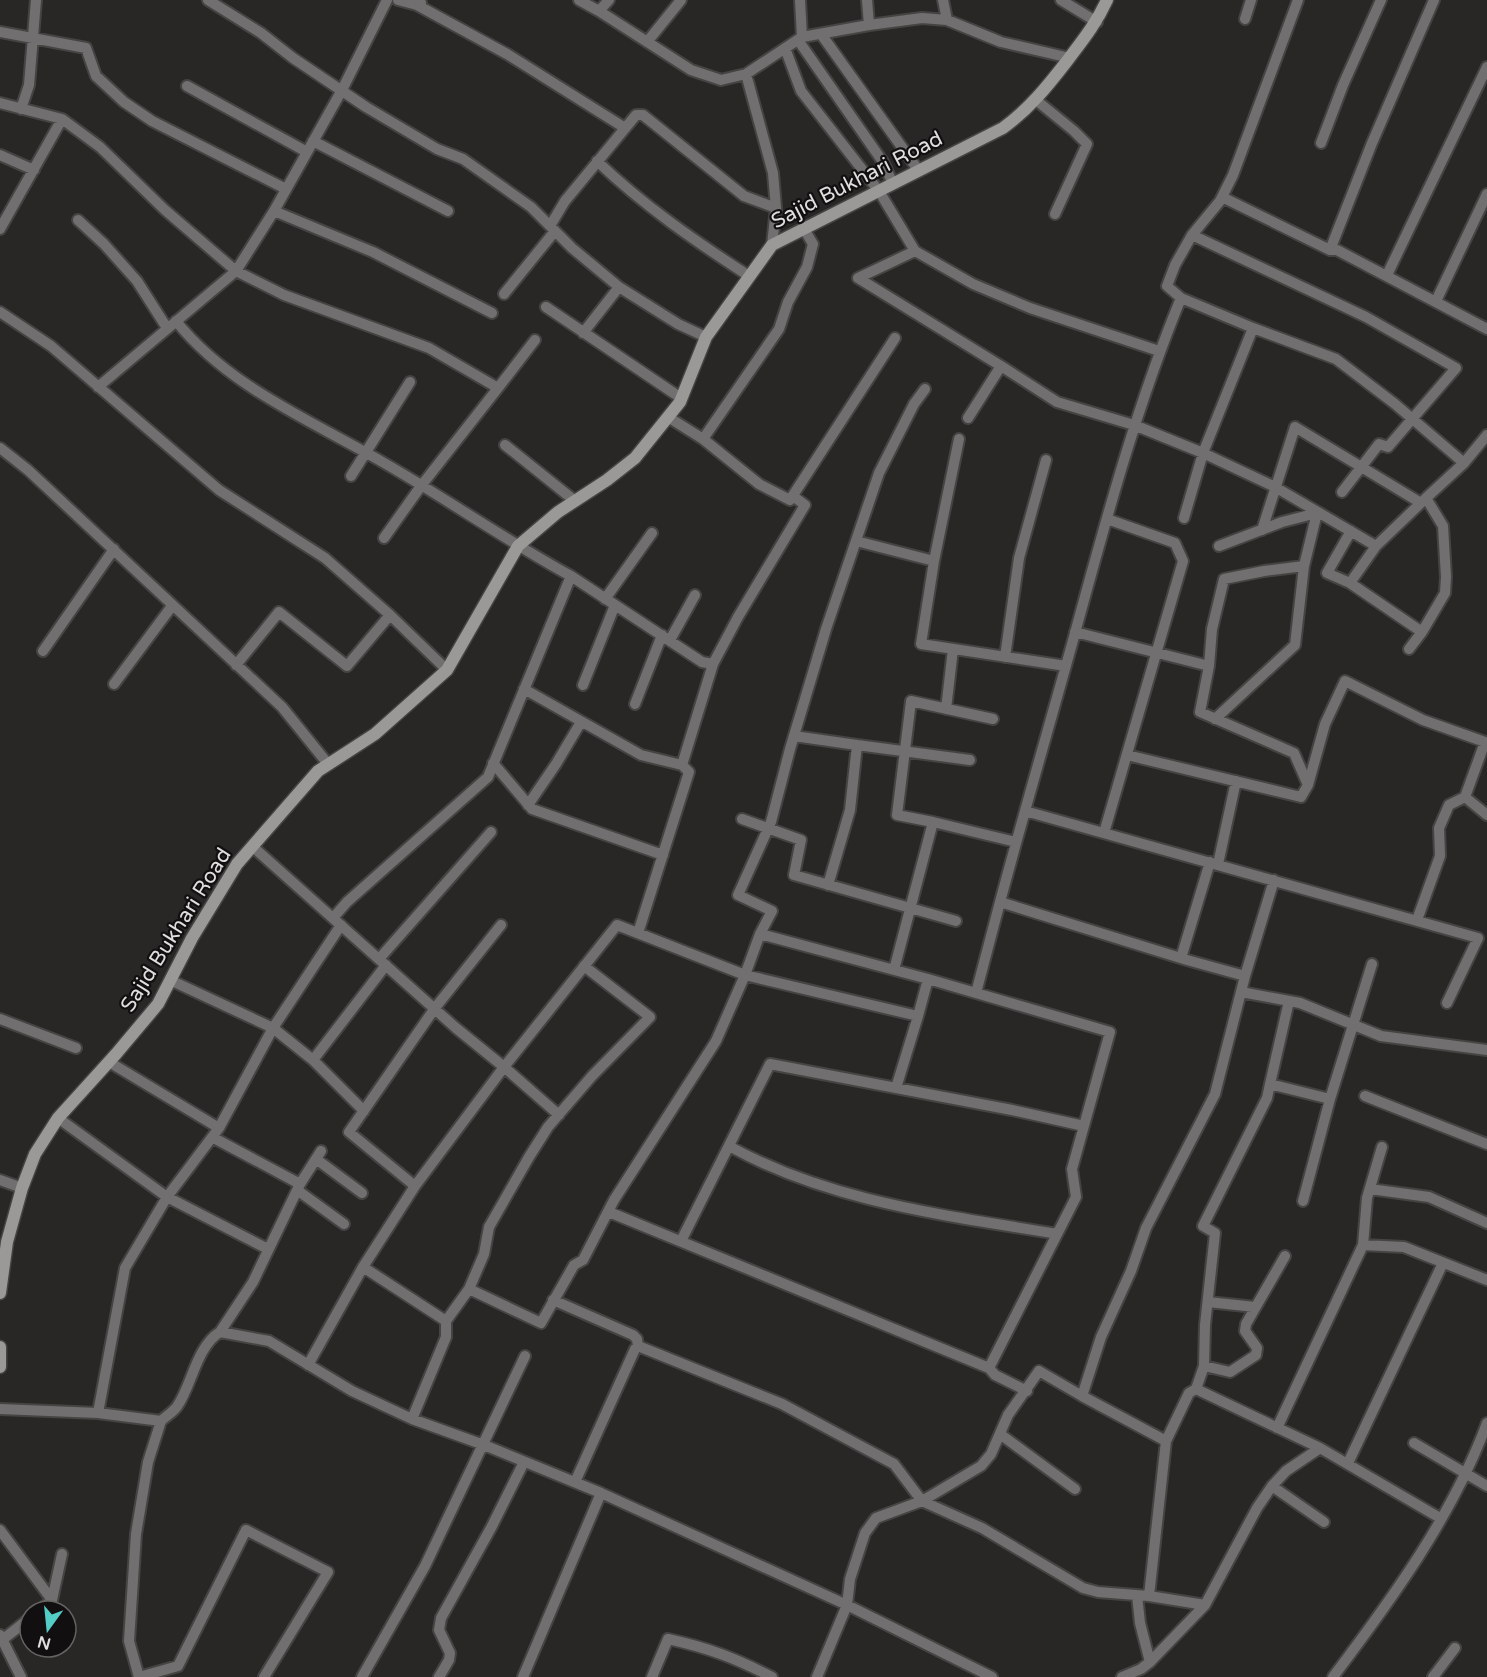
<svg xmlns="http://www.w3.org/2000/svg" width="1487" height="1677" font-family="'Varela Round',sans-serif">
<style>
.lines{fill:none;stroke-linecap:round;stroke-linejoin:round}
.street-casing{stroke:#464343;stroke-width:14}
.secondary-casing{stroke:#464343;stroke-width:15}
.street{stroke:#716f6f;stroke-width:10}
.secondary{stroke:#9b9898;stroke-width:12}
.labels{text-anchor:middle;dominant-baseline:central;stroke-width:4.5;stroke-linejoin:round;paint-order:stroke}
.street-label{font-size:21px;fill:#e0dede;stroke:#110f0f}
</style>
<rect width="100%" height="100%" fill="#292626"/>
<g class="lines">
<defs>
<path id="street" d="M 208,0 L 261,33 L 293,58 L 366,107 L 437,149 L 463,159 L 531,207 L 572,248 L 619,287 L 678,324 L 706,337
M 398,0 L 417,5 L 421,3
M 579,0 L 599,11 L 609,0
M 800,0 L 802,37 L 869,25
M 867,0 L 869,25 L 922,18 L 947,20 L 1001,42 L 1070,58
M 943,0 L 947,20
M 1061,0 L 1097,22
M 417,5 L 507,54 L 625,128
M 599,11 L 691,70 L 721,80 L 746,74 L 802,37
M 1245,19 L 1251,0
M 0,32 L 86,48 L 96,76 L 124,102 L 152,121 L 286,189
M 821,34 L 919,171
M 798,40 L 883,162 L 893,184
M 647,42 L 681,0
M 785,48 L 801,91 L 879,191 L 915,251 L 973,284 L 1030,308 L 1159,351
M 746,74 L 773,173 L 776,208 L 772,245
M 187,86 L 307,152
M 1036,100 L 1074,131 L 1087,144 L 1055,214
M 0,103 L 62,119 L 100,147 L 165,210 L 236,271 L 284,295 L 429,348 L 498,388 L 535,340
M 21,109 L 29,85 L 36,0
M 313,141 L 448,211
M 1321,143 L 1343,85 L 1381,0
M 0,155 L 34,170
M 597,161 C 644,206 695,241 749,276
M 1222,197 L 1330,250 L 1337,250 L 1487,329
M 274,211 L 373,252 L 492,313
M 78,220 L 104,244 L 137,281 L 167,328
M 550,226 L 565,201 L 636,115 L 643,115 L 744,196 L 776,208
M 0,229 L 62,119
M 1192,235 L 1366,317 L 1456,368 L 1388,447 L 1379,444 L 1342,492
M 1330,250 L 1372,143 L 1434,0
M 915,251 L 858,278 L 1001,366 L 968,418
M 1387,275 L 1487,67
M 504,294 L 555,231
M 1181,298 L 1253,328 L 1203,453 L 1184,518
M 1436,301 L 1487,194
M 546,307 L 681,398
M 0,312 L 51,346 L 219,490 L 325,558 L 390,615 L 447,670
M 176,321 C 228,386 308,419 379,460 C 444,497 505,540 571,576 L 488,777 L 347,902 L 333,918
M 1253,328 L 1336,359 L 1395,404 L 1464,463 L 1426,498
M 583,333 L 619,287
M 1001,366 L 1057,402 L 1134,425 L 1203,453 L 1275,487 L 1376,546 L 1350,583 L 1327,573 L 1351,531
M 98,387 L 236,271 L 274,211 L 342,90 L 387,0
M 668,417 L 703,439 L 779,329 L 788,302 L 807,267 L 813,244 L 804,229
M 703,439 L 759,484 L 790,500 L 895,338
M 959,439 L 934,561 L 921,644 L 1066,666
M 505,445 L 575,501
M 0,448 L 28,470 L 282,707 L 328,764
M 1464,463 L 1487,435
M 351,476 L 410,382
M 1262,530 L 1295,427 L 1421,503
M 384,538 L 421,486 L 498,388
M 856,541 L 934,561
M 1219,546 L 1282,522 L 1317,513 L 1304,566
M 1376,546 L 1426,498 L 1443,526 L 1446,577 L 1445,593 L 1422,632
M 1350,583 L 1422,632 L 1409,649
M 605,599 L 652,533
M 1075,632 L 1209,666 L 1200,712 L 1294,753 L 1308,785 L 1301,797 L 1127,755
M 670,640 L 695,595
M 43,651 L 114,549
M 1005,657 L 1019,558 L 1046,460
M 713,664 L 738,617 L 805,505 L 793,496
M 236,665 L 279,612 L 347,666 L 390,615
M 1209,666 L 1212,629 L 1224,579 L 1264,571 L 1304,566 L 1295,645 L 1215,719
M 114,684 L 172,606
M 583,685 L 615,605
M 524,689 L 641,755 L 682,765 L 713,664 L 702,662 L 571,576
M 635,704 L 662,635
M 946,709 L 953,649
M 794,736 L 857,745 L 850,810 L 828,885
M 857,745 L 970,760
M 493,763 L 532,809 L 663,855
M 1308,785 L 1325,724 L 1345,681 L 1423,720 L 1485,742 L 1465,797 L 1449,805 L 1439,828 L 1440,856 L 1417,920
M 1465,797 L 1487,815
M 528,805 L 556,764 L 581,722
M 1025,811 L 1478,938 L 1447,1003
M 742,819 L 801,840 L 794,875 L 956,921
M 933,822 L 897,815 L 911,701 L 993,719
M 1104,833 L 1183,561 L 1175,543 L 1107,519
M 252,846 L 456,1028 L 504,1067 L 617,925 L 745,975 L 918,1016 L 928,979 L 760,934 L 745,975 L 716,1041 L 614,1200 L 583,1260 L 574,1265 L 541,1323 L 469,1289
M 1218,864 L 1236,781
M 1000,902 C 1023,816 1048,730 1072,644 C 1104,527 1135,410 1181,298 L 1167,286 L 1175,265 L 1192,235 L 1220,201 L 1233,175 L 1298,0
M 638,933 L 689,772 L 682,765
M 760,934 L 772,911 L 738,895 L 771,822 L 790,749 L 826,629 L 879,473 L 914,404 L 925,389
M 1181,958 L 1210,862
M 379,959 L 491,832
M 894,970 L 933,822 L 1016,842
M 1245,976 L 1274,880
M 170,980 L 273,1028 L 313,1060 L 364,1111
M 1241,992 L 1300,1003 L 1381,1036 L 1487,1050
M 0,1019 L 76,1048
M 313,1060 L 386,965
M 109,1062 L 219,1128 L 273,1028 L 341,925
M 1270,1084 L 1289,1001
M 896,1088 L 918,1016
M 1365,1096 L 1487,1144
M 1330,1099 L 1372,964
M 58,1118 L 167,1197 L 268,1249
M 212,1137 L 300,1184
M 729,1146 C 830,1202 945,1215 1057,1234
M 316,1159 L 362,1193
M 0,1180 L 22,1188
M 415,1186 L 349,1132 L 435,1008 L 501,925
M 1370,1189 L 1429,1197 L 1487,1223
M 297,1190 L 344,1224
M 609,1212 L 989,1368 L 1076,1197 L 1072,1169 L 1110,1032 L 928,979
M 681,1241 L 770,1064 L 1012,1110 L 1084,1126
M 1363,1245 L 1367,1198 L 1382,1147
M 363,1267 L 446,1321
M 553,1300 L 633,1335 L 637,1339 L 638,1346
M 1208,1302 L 1255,1307
M 220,1332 L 253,1282 L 300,1184 L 321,1151
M 308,1365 L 363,1267 L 415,1186 L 504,1067 L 559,1115
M 1204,1366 L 1230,1372 L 1256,1355 L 1257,1348 L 1245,1331 L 1246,1324 L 1285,1256
M 989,1368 L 995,1375 L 1027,1391
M 1196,1389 L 1204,1366 L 1205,1325 L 1215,1233 L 1203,1226 L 1267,1098 L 1270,1084 L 1330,1099 L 1303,1201
M 1082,1396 L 1166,1441 L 1189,1393 L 1196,1389 L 1320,1448 L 1440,1518
M 0,1409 L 98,1413 L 161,1421 C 166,1416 175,1411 178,1405 C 192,1384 197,1346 220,1332 L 269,1341 L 352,1391 L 412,1419 L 484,1445 L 601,1493 L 847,1605 L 992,1677
M 98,1413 L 125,1268 L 167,1197 L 219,1128
M 412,1419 L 446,1337 L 446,1321 L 469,1289 L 484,1254 L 489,1227 L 529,1157 L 548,1127 L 592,1076 L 650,1017 L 584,966
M 161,1421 L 148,1462 L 136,1534 L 129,1641 L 139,1677 L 178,1666 L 246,1530 L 328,1572 L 264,1677
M 1277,1428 L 1363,1245 L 1404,1247 L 1487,1280
M 1000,1434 L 1075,1489
M 1414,1443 L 1487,1486
M 1348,1463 L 1443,1263
M 575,1482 L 635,1349 L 638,1346 L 782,1404 L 894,1464 L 922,1501 L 982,1528 L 1083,1588 L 1098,1592 L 1149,1596 L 1205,1605
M 1272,1486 L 1324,1522
M 0,1530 L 52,1600
M 1137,1595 L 1140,1623 L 1150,1662
M 1149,1596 L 1166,1441
M 39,1611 L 52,1600 L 62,1554
M 0,1635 L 21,1677
M 2,1640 L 30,1618
M 362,1677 L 425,1566 L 525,1356
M 439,1677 L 449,1660 L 450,1653 L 439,1630 L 441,1618 L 492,1526 L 524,1462
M 523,1677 L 601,1493
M 652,1677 L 668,1639 C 709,1648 735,1658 772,1677
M 817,1677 L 847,1605 L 850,1579 L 865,1533 L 876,1518 L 922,1501 L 981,1466 L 991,1454 L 1008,1415 L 1039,1371 L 1082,1396 L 1101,1337 L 1131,1271 L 1146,1228 L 1215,1094 L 1245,976 L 1187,960 L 1000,902 L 976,993
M 1122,1677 L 1141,1669 L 1150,1662 L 1205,1605 L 1257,1508 L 1272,1486 L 1286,1471 L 1320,1448
M 1333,1677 C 1392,1599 1453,1515 1487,1423
M 1433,1677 L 1455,1648"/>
<path id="secondary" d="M 0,1293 L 7,1242 L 22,1188 L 35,1154 L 58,1118 L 116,1054 L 158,1004 L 192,938 L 237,864 L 318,771 L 375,734 L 447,670 L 518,546 L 558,512 L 607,480 L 635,458 L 680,402 L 706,337 L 772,245 L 1003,128 C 1029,109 1047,87 1067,61 C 1082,41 1096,24 1107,0
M 0,1347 L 0,1367"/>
</defs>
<use href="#street" class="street-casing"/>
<use href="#secondary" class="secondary-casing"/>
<use href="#street" class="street"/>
<use href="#secondary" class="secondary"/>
</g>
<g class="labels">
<g class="street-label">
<text transform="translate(857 180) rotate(-27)">Sajid Bukhari Road</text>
<text transform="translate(176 930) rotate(-58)">Sajid Bukhari Road</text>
</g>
</g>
<g transform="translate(48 1629) rotate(195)"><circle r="28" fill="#110f0f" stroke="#646262" stroke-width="1.5"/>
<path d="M0-4.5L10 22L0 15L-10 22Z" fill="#54cdc7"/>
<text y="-9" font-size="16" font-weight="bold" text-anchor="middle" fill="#e0dede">N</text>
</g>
</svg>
